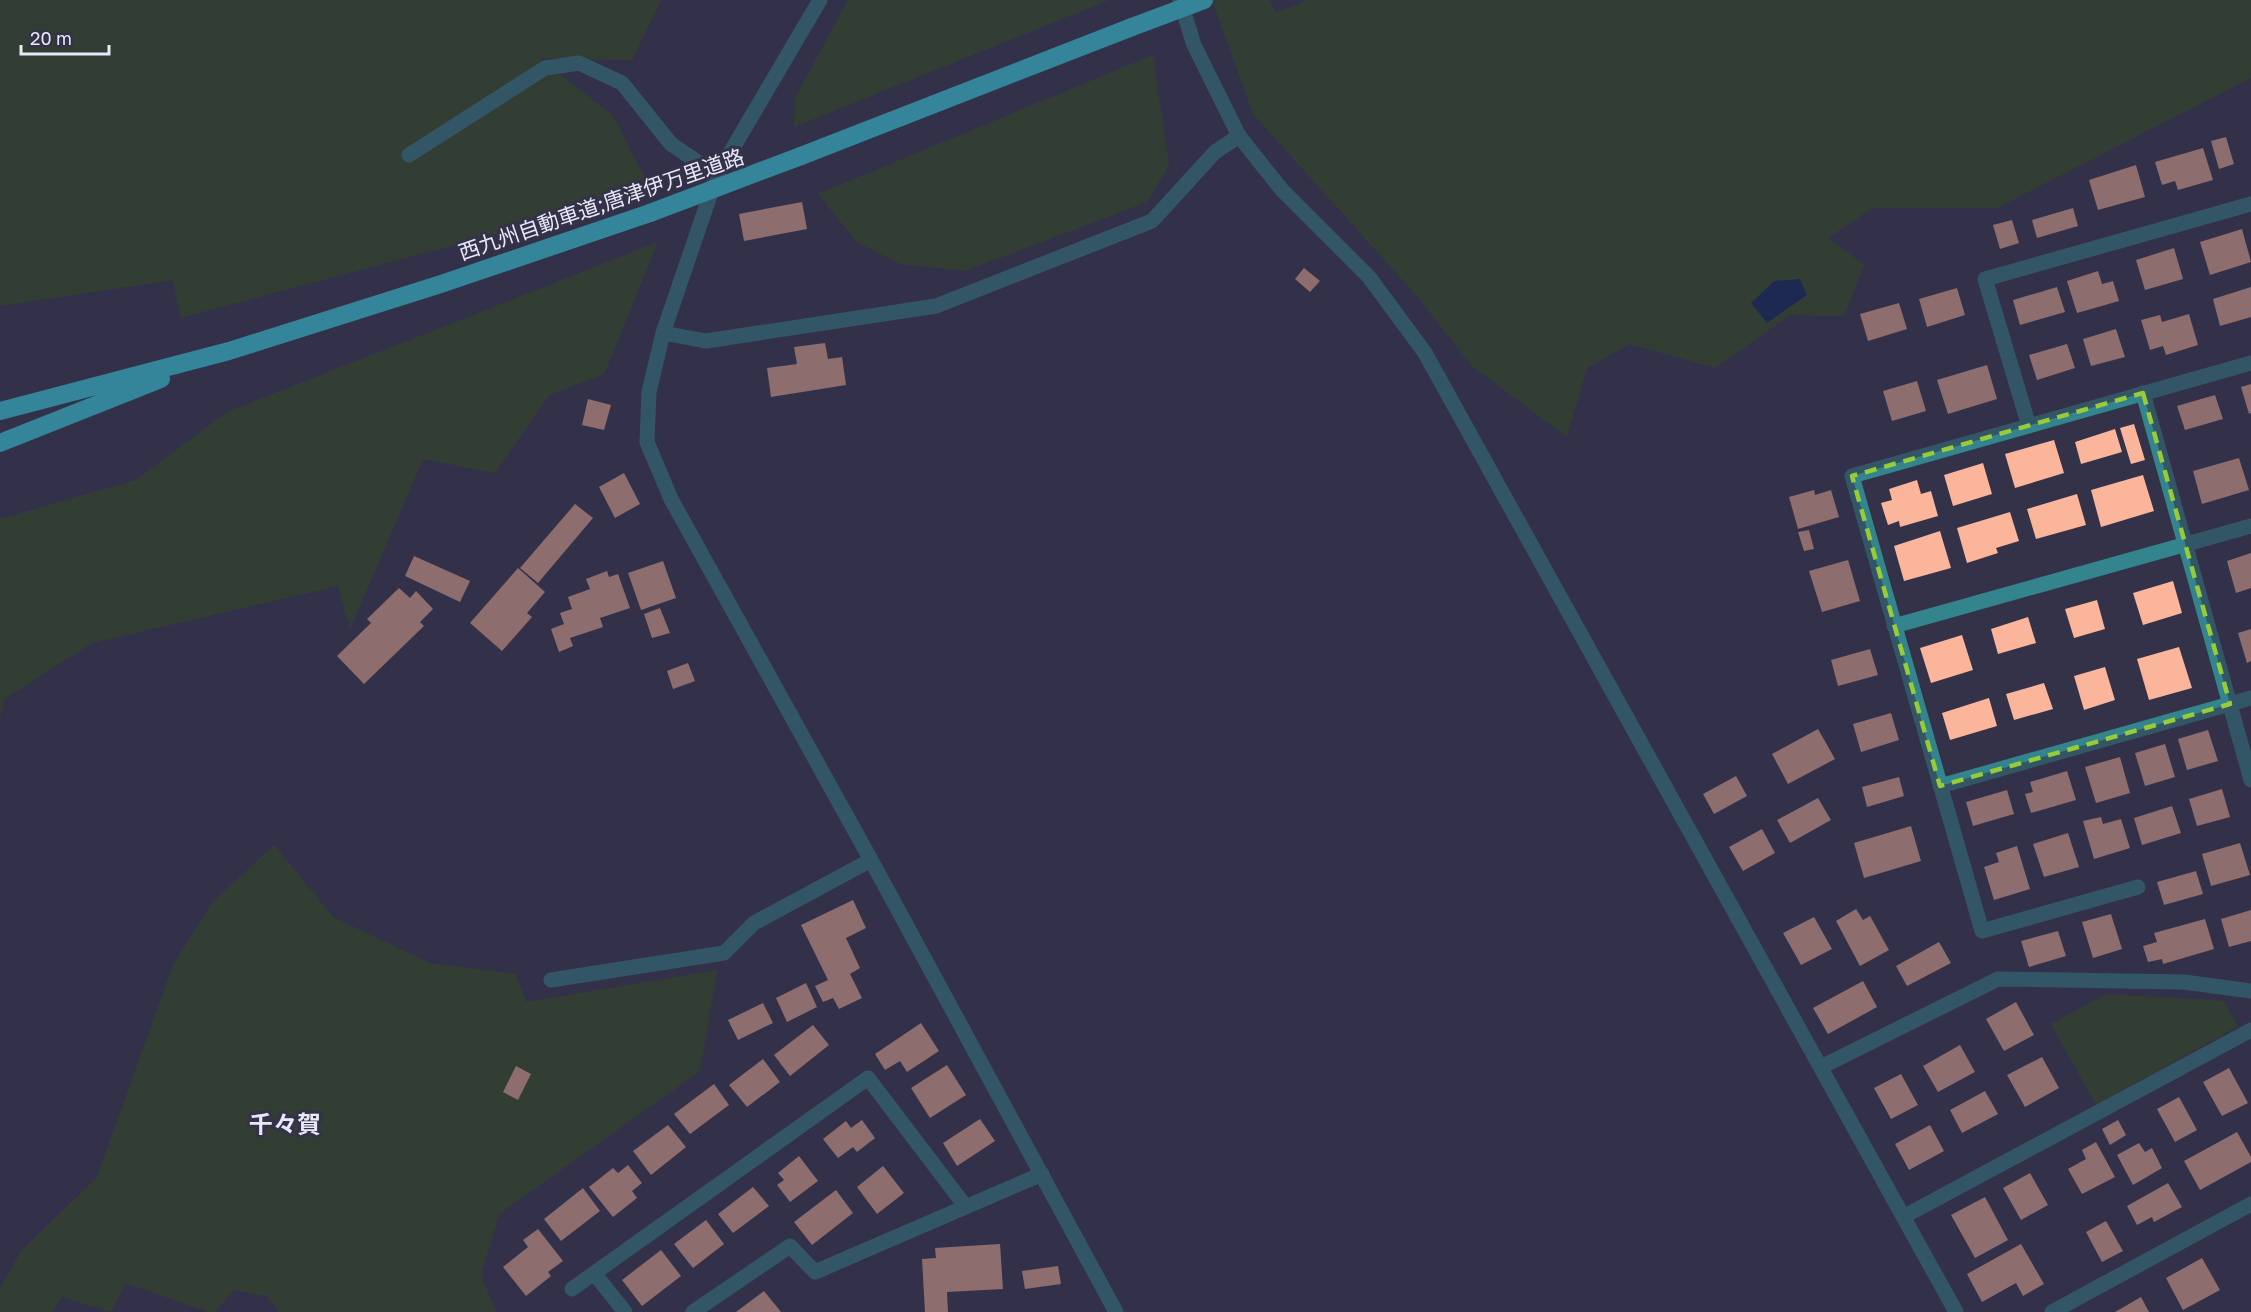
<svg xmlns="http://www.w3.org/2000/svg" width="2251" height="1312" font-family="'Golos Text','Noto Sans JP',sans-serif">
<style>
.green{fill:#324e1c}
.water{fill:#03205b}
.building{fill:#fbb59a}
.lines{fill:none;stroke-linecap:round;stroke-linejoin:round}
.minor{stroke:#34848d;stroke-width:15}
.highway{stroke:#35eafc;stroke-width:18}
.highway-bridge{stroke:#35eafc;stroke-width:18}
.marked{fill:none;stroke:#97cb38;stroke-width:4.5;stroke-dasharray:12 8;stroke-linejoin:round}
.labels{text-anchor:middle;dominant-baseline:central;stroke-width:6;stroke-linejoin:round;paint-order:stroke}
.street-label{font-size:21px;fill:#e8e8f7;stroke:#333249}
.quarter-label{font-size:24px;font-weight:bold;fill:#e8e8f7;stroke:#333249}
</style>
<rect width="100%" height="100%" fill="#333249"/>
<path class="green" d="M 0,0 L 661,0 L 632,60 L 539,58 L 613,116 L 647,182 L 545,221 L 180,318 L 173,280 L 0,306 Z
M 848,0 L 1109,0 L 794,127 L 795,98 Z
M 1212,0 L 1270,0 L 1275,13 L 1308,0 L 2251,0 L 2251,78 L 1997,208 L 1872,208 L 1828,238 L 1864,265 L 1844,316 L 1790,315 L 1715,368 L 1629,344 L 1587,368 L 1567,437 L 1471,365 L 1417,296 L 1253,114 Z
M 1153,55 L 1169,165 L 1147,202 L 965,271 L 900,264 L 857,242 L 818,194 Z
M 658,242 L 604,374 L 549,395 L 495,473 L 423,459 L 350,629 L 338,586 L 92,643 L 4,699 L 0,718 L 0,519 L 136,480 L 227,412 Z
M 274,845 L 333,917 L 429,963 L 516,974 L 526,1002 L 717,970 L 700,1071 L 499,1214 L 481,1275 L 496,1312 L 280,1312 L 266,1296 L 234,1290 L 215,1312 L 209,1312 L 126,1283 L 111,1312 L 62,1297 L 52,1312 L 0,1312 L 0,1288 L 21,1251 L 97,1177 L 173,965 L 212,903 Z
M 2106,994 L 2224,1001 L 2238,1026 L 2096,1105 L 2051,1024 Z"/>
<path class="water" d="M 1800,279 L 1807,295 L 1767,323 L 1751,303 L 1774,281 Z"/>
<path class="building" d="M 2226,137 L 2234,164 L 2219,169 L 2211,141 Z
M 2203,148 L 2213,180 L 2178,190 L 2175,181 L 2162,185 L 2155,162 Z
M 2136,165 L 2145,197 L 2098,210 L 2089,180 Z
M 802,202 L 807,229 L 744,241 L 739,214 Z
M 2073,208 L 2078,226 L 2037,238 L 2032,220 Z
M 2012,220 L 2019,243 L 2000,249 L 1993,225 Z
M 2242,229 L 2251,262 L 2210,275 L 2200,242 Z
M 2174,248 L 2183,279 L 2145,290 L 2136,260 Z
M 1304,268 L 1320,281 L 1310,292 L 1295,279 Z
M 2098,271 L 2102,284 L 2113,281 L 2119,301 L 2077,313 L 2067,281 Z
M 2057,287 L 2065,312 L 2020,325 L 2013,300 Z
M 2251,287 L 2251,317 L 2220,326 L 2213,299 Z
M 1957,288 L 1965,315 L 1927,327 L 1919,299 Z
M 1899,303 L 1907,329 L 1868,341 L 1860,314 Z
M 2189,314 L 2198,345 L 2166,355 L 2163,346 L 2150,350 L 2141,320 L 2160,315 L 2162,322 Z
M 2116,329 L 2125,357 L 2091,366 L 2083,339 Z
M 825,343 L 828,359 L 842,357 L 846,385 L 771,397 L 767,368 L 797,364 L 794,347 Z
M 2067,344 L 2075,368 L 2037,380 L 2029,355 Z
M 1987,365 L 1997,399 L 1948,414 L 1937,380 Z
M 1917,381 L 1926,411 L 1892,421 L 1883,391 Z
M 2251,384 L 2251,413 L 2249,414 L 2241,387 Z
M 2215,395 L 2223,419 L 2185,430 L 2177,406 Z
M 588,399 L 611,405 L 604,430 L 582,425 Z
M 2134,424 L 2145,460 L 2131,464 L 2120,428 Z
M 2115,429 L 2122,452 L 2081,464 L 2075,442 Z
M 2054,440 L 2064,473 L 2015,488 L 2005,454 Z
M 2239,458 L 2249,490 L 2202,504 L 2193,471 Z
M 1983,463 L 1992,494 L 1953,506 L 1944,475 Z
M 624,473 L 640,504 L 615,518 L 599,487 Z
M 2143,475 L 2154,511 L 2101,527 L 2091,490 Z
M 1917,480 L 1921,494 L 1931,491 L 1938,516 L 1900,527 L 1899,521 L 1888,525 L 1881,503 L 1892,500 L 1889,489 Z
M 1814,490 L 1815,495 L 1831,490 L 1839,517 L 1798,529 L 1789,497 Z
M 2077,494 L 2086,525 L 2036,539 L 2027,509 Z
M 575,504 L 593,518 L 538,583 L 520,568 Z
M 2010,512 L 2019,541 L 1996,548 L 1998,553 L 1967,563 L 1957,528 Z
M 1809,530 L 1814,549 L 1804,551 L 1798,532 Z
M 1940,531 L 1951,568 L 1904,581 L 1894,546 Z
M 2251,553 L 2251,588 L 2236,593 L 2227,561 Z
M 414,556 L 470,581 L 460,602 L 405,576 Z
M 1848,560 L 1860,601 L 1822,612 L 1809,571 Z
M 663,561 L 676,598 L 641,610 L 628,573 Z
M 518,568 L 545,592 L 527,613 L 532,617 L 502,651 L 470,623 Z
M 607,571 L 609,577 L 618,574 L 630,608 L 600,618 L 603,627 L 570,638 L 573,646 L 559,652 L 551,629 L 564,624 L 560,613 L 572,609 L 568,597 L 590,589 L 586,579 Z
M 2173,581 L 2182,613 L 2143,625 L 2133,593 Z
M 399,588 L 410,598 L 416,591 L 433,609 L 420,622 L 424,626 L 364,684 L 337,656 L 371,623 L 367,619 Z
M 2097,600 L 2105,629 L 2074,638 L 2065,609 Z
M 660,608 L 670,633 L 652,638 L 644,614 Z
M 2028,617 L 2036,643 L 1998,654 L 1991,629 Z
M 2251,629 L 2251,661 L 2247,663 L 2238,633 Z
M 1962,635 L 1973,670 L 1931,683 L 1920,648 Z
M 2179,647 L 2192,688 L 2149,700 L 2137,659 Z
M 1870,649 L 1878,675 L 1838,686 L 1831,660 Z
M 688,663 L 695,681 L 673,689 L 667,671 Z
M 2105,667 L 2115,700 L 2084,710 L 2074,676 Z
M 2044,683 L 2053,709 L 2014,720 L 2006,694 Z
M 1989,698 L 1997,726 L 1950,740 L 1942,713 Z
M 1891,713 L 1899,740 L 1861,752 L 1853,724 Z
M 1818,729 L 1835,759 L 1788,784 L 1772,754 Z
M 2208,730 L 2218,761 L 2187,770 L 2178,739 Z
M 2165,744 L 2175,777 L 2145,786 L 2135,753 Z
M 2120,757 L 2130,793 L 2096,803 L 2085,767 Z
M 2067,771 L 2076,800 L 2031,813 L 2025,794 L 2033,792 L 2030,782 Z
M 1736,776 L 1747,796 L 1714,814 L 1703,794 Z
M 1899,777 L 1904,796 L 1867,807 L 1862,787 Z
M 2222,789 L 2230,817 L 2197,826 L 2189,799 Z
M 2007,790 L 2014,814 L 1973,826 L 1966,802 Z
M 1818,798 L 1831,820 L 1790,843 L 1777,820 Z
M 2172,806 L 2181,833 L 2142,845 L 2134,818 Z
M 2101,817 L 2103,824 L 2121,819 L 2130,848 L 2094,859 L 2083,821 Z
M 1911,826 L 1921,861 L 1864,878 L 1854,843 Z
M 1762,829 L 1775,853 L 1743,871 L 1729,847 Z
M 2068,833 L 2079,867 L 2044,877 L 2033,844 Z
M 2240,843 L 2250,875 L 2211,886 L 2202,854 Z
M 2017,846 L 2030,889 L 1994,900 L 1984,867 L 1999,862 L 1996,853 Z
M 2196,871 L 2203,894 L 2164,905 L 2157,882 Z
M 853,900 L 866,928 L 846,938 L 860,968 L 850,974 L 862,998 L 839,1009 L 833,998 L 823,1002 L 815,986 L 828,980 L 801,925 Z
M 1856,909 L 1863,920 L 1870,916 L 1889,950 L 1860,966 L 1836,921 Z
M 2251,910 L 2251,941 L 2229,947 L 2221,919 Z
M 2111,914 L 2122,949 L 2093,958 L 2082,922 Z
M 1814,917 L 1832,949 L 1801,965 L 1783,933 Z
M 2205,919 L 2214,949 L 2163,964 L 2162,959 L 2148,962 L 2143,946 L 2157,942 L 2154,933 Z
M 2058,931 L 2066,956 L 2029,967 L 2021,941 Z
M 1939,942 L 1951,963 L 1907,986 L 1896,966 Z
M 1863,981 L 1877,1007 L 1828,1034 L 1813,1008 Z
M 806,983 L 817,1007 L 787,1022 L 776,998 Z
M 2016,1002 L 2034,1035 L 2004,1051 L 1986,1019 Z
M 763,1003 L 773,1023 L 738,1040 L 728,1020 Z
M 921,1023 L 939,1051 L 907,1072 L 900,1061 L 885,1070 L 875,1054 Z
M 813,1025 L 829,1045 L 790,1076 L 774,1055 Z
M 1960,1045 L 1975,1072 L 1938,1092 L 1923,1066 Z
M 2042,1057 L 2059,1088 L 2025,1107 L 2007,1075 Z
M 763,1059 L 780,1082 L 747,1107 L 729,1085 Z
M 947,1065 L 966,1095 L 930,1118 L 911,1088 Z
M 516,1066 L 531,1074 L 518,1100 L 503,1092 Z
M 2229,1068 L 2248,1103 L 2222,1116 L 2203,1082 Z
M 1901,1074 L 1918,1105 L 1891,1119 L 1874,1088 Z
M 714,1084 L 729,1105 L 690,1134 L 674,1114 Z
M 1985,1091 L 1998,1114 L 1962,1133 L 1950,1110 Z
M 2179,1097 L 2197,1130 L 2175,1142 L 2157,1109 Z
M 980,1119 L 995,1141 L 957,1166 L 943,1143 Z
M 862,1120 L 875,1138 L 857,1152 L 853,1147 L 838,1158 L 823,1139 L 846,1121 L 851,1128 Z
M 2118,1120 L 2126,1135 L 2110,1145 L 2102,1129 Z
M 668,1125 L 686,1147 L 651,1175 L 633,1151 Z
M 1930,1125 L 1944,1151 L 1909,1170 L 1895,1144 Z
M 2237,1132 L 2251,1157 L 2251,1162 L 2200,1190 L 2184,1161 Z
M 2096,1142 L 2115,1177 L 2082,1194 L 2068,1169 L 2086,1159 L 2082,1150 Z
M 2139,1143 L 2145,1152 L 2152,1148 L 2162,1168 L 2133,1185 L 2117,1155 Z
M 799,1156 L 818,1181 L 790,1202 L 777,1185 L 784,1180 L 778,1173 Z
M 628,1165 L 642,1183 L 632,1191 L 637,1198 L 613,1217 L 589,1187 L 613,1168 L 618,1173 Z
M 883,1166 L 904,1193 L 877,1214 L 857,1187 Z
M 2030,1173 L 2048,1205 L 2021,1220 L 2003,1188 Z
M 2168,1183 L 2182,1207 L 2154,1222 L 2152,1217 L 2137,1225 L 2127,1206 Z
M 753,1187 L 769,1206 L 733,1233 L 718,1214 Z
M 583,1188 L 600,1211 L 561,1241 L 544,1219 Z
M 836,1190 L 853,1213 L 812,1245 L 794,1222 Z
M 1985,1197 L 2008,1240 L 1975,1258 L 1951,1215 Z
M 706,1220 L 724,1244 L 693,1268 L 674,1244 Z
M 2106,1221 L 2123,1251 L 2102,1262 L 2086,1232 Z
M 538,1229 L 563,1261 L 548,1272 L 551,1276 L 526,1296 L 503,1267 L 528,1247 L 523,1240 Z
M 1000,1244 L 1003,1289 L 947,1292 L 948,1312 L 925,1312 L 922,1259 L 936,1258 L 935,1248 Z
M 2021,1244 L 2044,1284 L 2023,1296 L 2016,1283 L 1982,1302 L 1967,1274 Z
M 661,1250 L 681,1276 L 642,1306 L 622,1280 Z
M 2202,1258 L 2220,1290 L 2183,1310 L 2166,1278 Z
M 1058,1266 L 1061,1284 L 1025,1289 L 1022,1271 Z
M 764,1291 L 781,1312 L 736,1312 Z
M 2141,1297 L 2149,1312 L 2115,1312 Z"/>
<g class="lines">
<path class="minor" d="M 820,0 L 717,175 L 663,333 L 649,392 L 647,442 L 671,499 L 871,860 L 1116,1312
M 1180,0 L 1194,45 L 1239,136 L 1282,190 L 1369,277 L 1425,353 L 1956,1312
M 409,155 L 545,68 L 579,63 L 622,83 L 671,144 L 717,175
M 663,333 L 706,341 L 936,306 L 1152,221 L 1215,152 L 1239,136
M 2143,393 L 2251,780
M 2029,426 L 1985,279 L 2251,204
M 1894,626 L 2251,526
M 1940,786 L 2251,698
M 2138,887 L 1982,931 L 1852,476 L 2251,363
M 551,980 L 724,953 L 754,923 L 871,860
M 1821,1067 L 1998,979 L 2184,982 L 2251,991
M 1903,1217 L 2251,1030
M 594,1273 L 625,1312
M 572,1289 L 868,1078 L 966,1207
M 693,1312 L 790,1246 L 815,1272 L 1042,1174
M 2052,1312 L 2251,1204"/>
<path class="highway" d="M 801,156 L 1132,27
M 0,411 L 229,351 L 441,284 L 650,213
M 0,443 L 161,379"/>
<path class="highway-bridge" d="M 1132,27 L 1204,0
M 650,213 L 801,156"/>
</g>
<path d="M0 0H2251V1312H0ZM 2143,393 L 2230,704 L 1940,786 L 1852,476 Z" fill="#333249" fill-opacity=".55" fill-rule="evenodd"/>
<path class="marked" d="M 2143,393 L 2230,704 L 1940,786 L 1852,476 Z"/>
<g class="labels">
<g class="street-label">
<text transform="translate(601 204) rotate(-19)">西九州自動車道;唐津伊万里道路</text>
</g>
<g class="quarter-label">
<text x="285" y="1123">千々賀</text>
</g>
</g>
<path d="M21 45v9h88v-9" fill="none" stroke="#e8e8f7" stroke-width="3"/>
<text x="30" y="45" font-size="18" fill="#e8e8f7" stroke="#333249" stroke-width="4.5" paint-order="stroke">20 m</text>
</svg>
